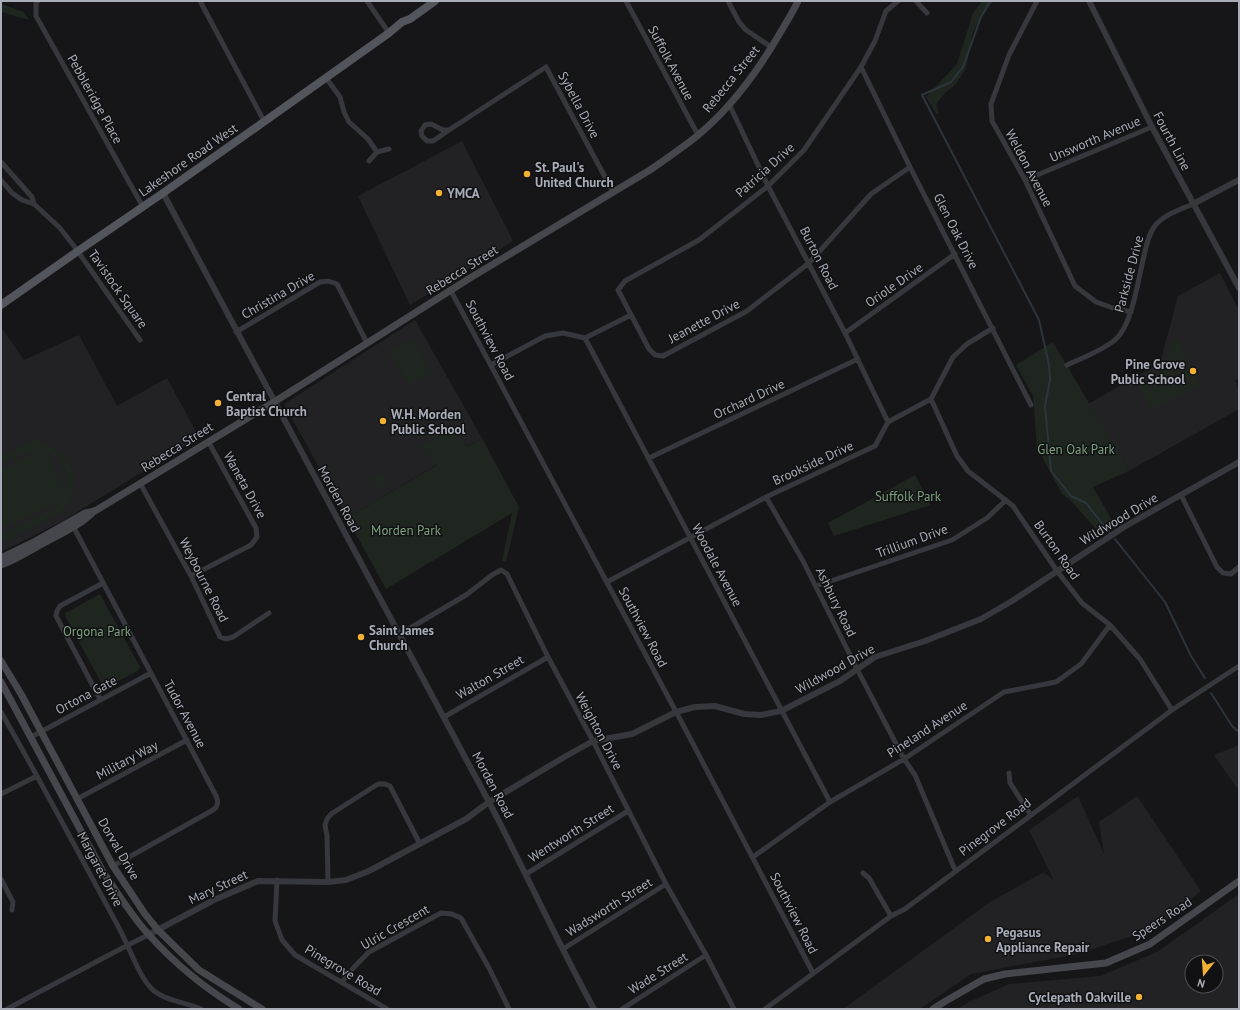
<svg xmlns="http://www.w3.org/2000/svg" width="1240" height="1010" font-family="'PT Sans',sans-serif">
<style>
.built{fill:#222225;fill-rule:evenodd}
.green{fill:#1e261f;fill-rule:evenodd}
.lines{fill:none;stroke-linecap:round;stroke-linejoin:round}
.stream{stroke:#2c353c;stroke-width:2}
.minor{stroke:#37383d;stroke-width:5}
.tertiary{stroke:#37383d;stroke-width:6}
.secondary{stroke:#45474d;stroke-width:7}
.primary{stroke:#53555c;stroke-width:8}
.poi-dot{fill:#f2b134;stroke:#111113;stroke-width:1.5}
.labels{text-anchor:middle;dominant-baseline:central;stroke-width:3;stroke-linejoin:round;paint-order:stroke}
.street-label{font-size:13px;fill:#a8adb8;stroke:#111113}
.poi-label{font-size:13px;font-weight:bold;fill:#a8adb8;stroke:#111113;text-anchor:start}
.park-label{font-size:13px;fill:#7fa381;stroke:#111113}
</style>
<rect width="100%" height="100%" fill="#161618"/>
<path class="built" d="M 462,141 L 513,241 L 410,305 L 358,196 Z
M 1220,273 L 1239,310 L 1239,378 L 1235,381 L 1239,389 L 1239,409 L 1129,471 L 1088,404 L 1160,363 L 1178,296 Z
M 415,320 L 482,438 L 347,518 L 284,404 Z
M 1,327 L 24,360 L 79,335 L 117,406 L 167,378 L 199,437 L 61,522 L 1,552 Z
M 1239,745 L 1239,791 L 1214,755 Z
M 1078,796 L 1104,854 L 1099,822 L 1137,796 L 1201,891 L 1156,928 L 1078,954 L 971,974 L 920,1009 L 843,1009 L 990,902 L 1044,872 L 1054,881 L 1029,830 Z
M 1239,894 L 1239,1009 L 957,1009 L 969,1002 L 1009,984 L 1100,976 L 1157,952 ZM 1192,962 L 1216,962 L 1216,986 L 1192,986 Z"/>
<path class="green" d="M 982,1 L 993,1 L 973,32 L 966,68 L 956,84 L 946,92 L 936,104 L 939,113 L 937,115 L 926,97 L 957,64 L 973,13 Z
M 1,4 L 24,12 L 29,20 L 1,12 Z
M 1173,337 L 1178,339 L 1201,385 L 1151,410 L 1137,383 L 1165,367 Z
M 413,339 L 432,372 L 409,385 L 389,352 Z
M 1053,342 L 1129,471 L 1093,487 L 1112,520 L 1098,531 L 1071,501 L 1062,494 L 1041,455 L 1037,447 L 1033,396 L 1016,365 Z
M 450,428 L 454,428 L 467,447 L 482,438 L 519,507 L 506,562 L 502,561 L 512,513 L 386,589 L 347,518 L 437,465 L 434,462 L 421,446 Z
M 35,439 C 43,444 52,447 60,452 C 74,462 78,484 71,499 C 68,505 64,509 59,513 L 1,543 L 1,535 L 52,509 L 62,500 L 1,529 L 1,470 L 37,451 L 24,453 L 1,464 L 1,456 ZM 46,452 C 62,459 70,474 66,492 Z
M 383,471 L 389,483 L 380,490 L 372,484 L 374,477 Z
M 915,475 L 931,505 L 834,536 L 828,523 Z
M 100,594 L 140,667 L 138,671 L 104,688 L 66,618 L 65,613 Z"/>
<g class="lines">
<path class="stream" d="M 990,1 L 981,17 L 963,67 L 951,82 L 922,95 L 1039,320 L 1049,365 L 1050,380 L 1045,406 L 1051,471 L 1071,496 L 1086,503 L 1109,532
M 1115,539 L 1165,602 L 1191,656 L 1205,678
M 1211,693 L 1232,726 L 1239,732"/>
<path class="minor" d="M 38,1 L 36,3 L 36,16 L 143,207
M 200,1 L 264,121
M 367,1 L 389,33
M 626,1 L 698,135
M 728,1 L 739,22 L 746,30 L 771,47
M 898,1 L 886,11 L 875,41 L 861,67 L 804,150 L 768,186 L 699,240 L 625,281 L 618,290 L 649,349 L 655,355 L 663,356 L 747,311 L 809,263 L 871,194 L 910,167
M 916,1 L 927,13
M 1037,1 L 1009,55 L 991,104 L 992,121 L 1025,180 L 1075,286 L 1096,302 L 1113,308 L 1131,312
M 861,67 L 910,167 L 1031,405
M 326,78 L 340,97 L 344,112 L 349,122 L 368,139 L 377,152
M 729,104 L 768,186 L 845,333 L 888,422
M 431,124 L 443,130 L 449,130 L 433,141 L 427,141 L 422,136 L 421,131 L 425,125 Z
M 449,130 L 546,67 L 613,192
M 369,161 L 377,152 L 389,149
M 1,162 L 32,197 L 34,204
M 1,180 L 12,193 L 22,200 L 34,204 L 59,227 L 74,246 L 140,340
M 1025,180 L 1152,127
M 451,291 L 681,721 L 813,973
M 236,332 L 320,282 L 328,281 L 337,284 L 367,343
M 845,333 L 955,254
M 585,338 L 830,802
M 491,365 L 545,336 L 563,333 L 585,338 L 631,315
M 1067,365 C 1082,358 1104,350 1116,339 C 1133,323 1138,279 1144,256 C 1146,246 1148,236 1154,227 C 1163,215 1179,210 1193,204
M 931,399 L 957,456 L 968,471 L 1013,506 L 1057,571 L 1082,603 L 1110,625 L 1140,659 L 1172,710
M 649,458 L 858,359
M 140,483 L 191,576 L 220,637 L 226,639 L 233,637 L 269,613
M 1181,495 L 1217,567 L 1223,573 L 1231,574 L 1239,567
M 766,497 L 803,561 L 857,669 L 904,759 L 915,775 L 955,870
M 73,526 L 214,792 C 218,799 220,805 213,810 L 113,866
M 191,576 L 251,545 L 257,537 L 256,528 L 208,441
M 607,582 L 766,497 L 875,446 L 888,422 L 931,399 L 953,357 L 967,344 L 993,328
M 816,586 L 952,540 L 987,518 L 1006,500
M 400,634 L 466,595 L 492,575 L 501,570 L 507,574 L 548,657 L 593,741 L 666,884 L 706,955 L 734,1009
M 100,699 L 56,616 L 57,611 L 60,606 L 103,583
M 1,712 C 42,783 80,856 119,928 C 129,946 139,978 154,991 C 168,1002 186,1002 201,1009
M 444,717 L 548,657
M 31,737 L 151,673
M 1009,773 L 1010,783 L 1030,814
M 1,794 L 37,776
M 77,799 L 187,740
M 753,857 L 830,802 L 904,759 L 1004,692 L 1056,682 L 1081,664 L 1110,625
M 863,873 L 869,878 L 891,916
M 526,874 L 628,811
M 1,879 L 13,902 L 12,910
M 277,880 L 275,921 L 282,940 L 295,955 L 387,1009
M 328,882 L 327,836 L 325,825 L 327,819 L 331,814 L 378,784 L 385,784 L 390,786 L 420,844
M 563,949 L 666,884
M 342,982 L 355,966 L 369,952 L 441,913 L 452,914 L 461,918 L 489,968 L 509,1009
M 7,1009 L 128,945 L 148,935
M 622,1009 L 706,955
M 765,1009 L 891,916 L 905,909 L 1172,710 L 1239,666"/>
<path class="tertiary" d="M 1089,1 L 1152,127 L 1239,288
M 163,193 L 489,802 C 525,871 557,941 594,1009
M 1193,204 L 1239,180
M 148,935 L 214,900 L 258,881 L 328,882 L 346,880 L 369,871 L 466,819 L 489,802 L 566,756 L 593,741 L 632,734 L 676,712 L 695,707 L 715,706 L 744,714 L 761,715 L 781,711 L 840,681 L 875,657 L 925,641 L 981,619 L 1012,601 L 1124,527 L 1239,462"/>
<path class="secondary" d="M 1,558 L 32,543 L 85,513 L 95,511 L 282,397 L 470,278 L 650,170 C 666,159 682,148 697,136 C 731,108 758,71 780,33 C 786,23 793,12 798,1
M 1,565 C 15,560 28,552 40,545 C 58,535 80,526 94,511
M 1,661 L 21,694 L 113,866 L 145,914 L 158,930 L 199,970 L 262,1009
M 1,682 L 103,872 C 118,893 132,917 150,936 C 176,965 206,989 239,1009
M 933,1009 L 944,1002 L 984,979 L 1005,974 L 1106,963 L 1150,944 L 1239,881"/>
<path class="primary" d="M 1,305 L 78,251 L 163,193 L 258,126 L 389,33 L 402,22 L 410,19 L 435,1"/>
</g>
<g class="poi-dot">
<circle cx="527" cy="174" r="4"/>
<circle cx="439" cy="193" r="4"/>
<circle cx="1193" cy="371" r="4"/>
<circle cx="218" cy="403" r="4"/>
<circle cx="383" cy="421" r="4"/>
<circle cx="361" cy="637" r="4"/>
<circle cx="988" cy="939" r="4"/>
<circle cx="1139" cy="997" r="4"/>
</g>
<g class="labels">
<g class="street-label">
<text transform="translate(671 63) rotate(62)">Suffolk Avenue</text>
<text transform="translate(731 79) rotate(-51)">Rebecca Street</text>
<text transform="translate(95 99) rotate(61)">Pebbleridge Place</text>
<text transform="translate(579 105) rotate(62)">Sybella Drive</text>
<text transform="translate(1095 139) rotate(-23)">Unsworth Avenue</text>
<text transform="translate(1172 141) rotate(62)">Fourth Line</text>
<text transform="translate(188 160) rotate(-35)">Lakeshore Road West</text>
<text transform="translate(1029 168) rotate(62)">Weldon Avenue</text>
<text transform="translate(765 170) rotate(-42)">Patricia Drive</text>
<text transform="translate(956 231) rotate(63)">Glen Oak Drive</text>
<text transform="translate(819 258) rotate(63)">Burton Road</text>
<text transform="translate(462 270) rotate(-32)">Rebecca Street</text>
<text transform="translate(1129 274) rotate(-75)">Parkside Drive</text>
<text transform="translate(894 285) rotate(-35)">Oriole Drive</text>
<text transform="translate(118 289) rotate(55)">Tavistock Square</text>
<text transform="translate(278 295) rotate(-30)">Christina Drive</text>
<text transform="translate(704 321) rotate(-28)">Jeanette Drive</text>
<text transform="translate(490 340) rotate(62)">Southview Road</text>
<text transform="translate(749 399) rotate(-25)">Orchard Drive</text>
<text transform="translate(177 447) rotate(-32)">Rebecca Street</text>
<text transform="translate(813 463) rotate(-25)">Brookside Drive</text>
<text transform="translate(245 485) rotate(61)">Waneta Drive</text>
<text transform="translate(339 499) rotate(61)">Morden Road</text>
<text transform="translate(1119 519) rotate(-31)">Wildwood Drive</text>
<text transform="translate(912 541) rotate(-20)">Trillium Drive</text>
<text transform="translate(1057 550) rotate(55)">Burton Road</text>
<text transform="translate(717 565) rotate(62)">Woodale Avenue</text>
<text transform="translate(204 580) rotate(63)">Weybourne Road</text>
<text transform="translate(836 602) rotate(64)">Ashbury Road</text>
<text transform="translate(643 627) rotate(62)">Southview Road</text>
<text transform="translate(835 669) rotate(-29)">Wildwood Drive</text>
<text transform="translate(490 677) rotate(-30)">Walton Street</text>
<text transform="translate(86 695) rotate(-28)">Ortona Gate</text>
<text transform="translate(185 714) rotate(62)">Tudor Avenue</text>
<text transform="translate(927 729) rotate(-33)">Pineland Avenue</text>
<text transform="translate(599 731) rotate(62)">Weighton Drive</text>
<text transform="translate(127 760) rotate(-28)">Military Way</text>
<text transform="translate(493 785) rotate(62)">Morden Road</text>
<text transform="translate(995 827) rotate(-37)">Pinegrove Road</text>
<text transform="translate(571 833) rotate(-32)">Wentworth Street</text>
<text transform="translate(119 849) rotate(60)">Dorval Drive</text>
<text transform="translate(100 869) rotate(62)">Margaret Drive</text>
<text transform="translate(218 887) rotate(-25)">Mary Street</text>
<text transform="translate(609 907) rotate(-32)">Wadsworth Street</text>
<text transform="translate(794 913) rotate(63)">Southview Road</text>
<text transform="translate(1162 919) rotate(-33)">Speers Road</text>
<text transform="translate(395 927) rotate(-30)">Ulric Crescent</text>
<text transform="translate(343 970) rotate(31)">Pinegrove Road</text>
<text transform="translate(658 973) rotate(-32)">Wade Street</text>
</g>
<g class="poi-label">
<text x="535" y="167">St. Paul's<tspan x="535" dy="15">United Church</tspan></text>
<text x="447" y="193">YMCA</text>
<text x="1185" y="364" text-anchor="end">Pine Grove<tspan x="1185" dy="15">Public School</tspan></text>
<text x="226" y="396">Central<tspan x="226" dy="15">Baptist Church</tspan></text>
<text x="391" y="414">W.H. Morden<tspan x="391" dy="15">Public School</tspan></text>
<text x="369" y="630">Saint James<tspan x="369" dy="15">Church</tspan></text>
<text x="996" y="932">Pegasus<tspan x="996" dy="15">Appliance Repair</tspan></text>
<text x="1131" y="997" text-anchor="end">Cyclepath Oakville</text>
</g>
<g class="park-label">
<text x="1076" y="449">Glen Oak Park</text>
<text x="908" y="496">Suffolk Park</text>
<text x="406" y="530">Morden Park</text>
<text x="97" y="631">Orgona Park</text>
</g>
</g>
<rect width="1240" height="1010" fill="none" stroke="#a8adb8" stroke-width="4"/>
<g transform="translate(1204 974) rotate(197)"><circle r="19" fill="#111113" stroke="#4d4f55"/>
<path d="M0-3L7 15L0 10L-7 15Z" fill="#f2b134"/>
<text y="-6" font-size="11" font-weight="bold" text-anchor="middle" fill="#a8adb8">N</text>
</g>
</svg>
